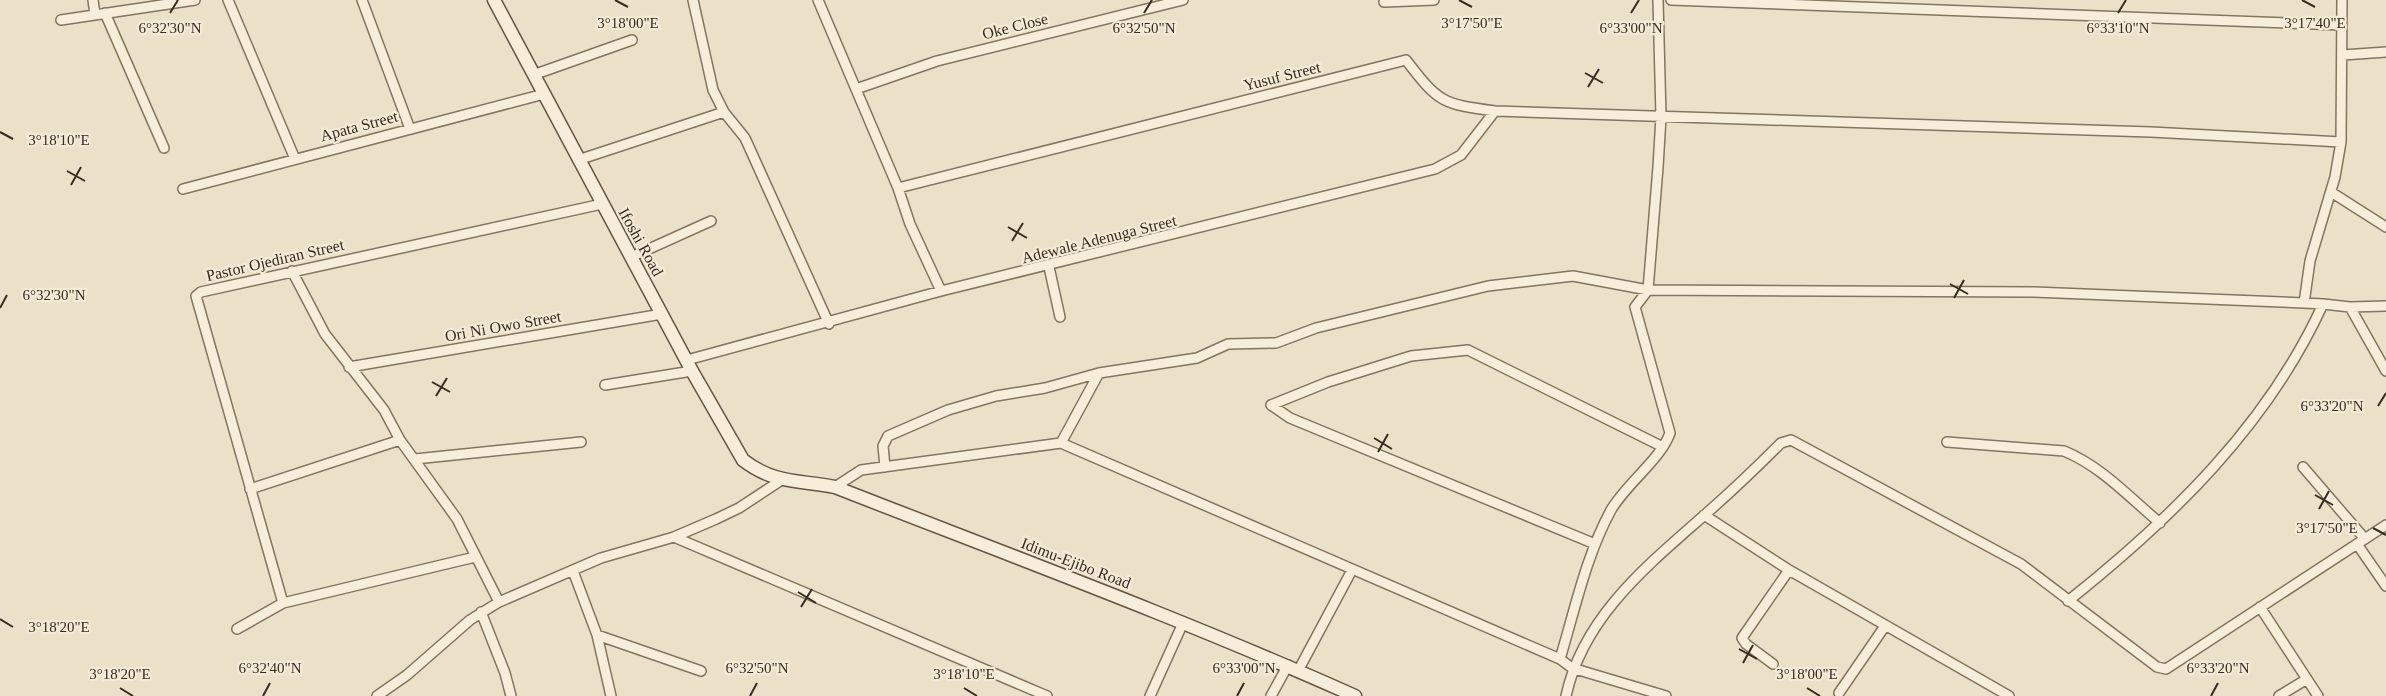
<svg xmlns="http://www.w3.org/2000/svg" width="2386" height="696" font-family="'Times New Roman',serif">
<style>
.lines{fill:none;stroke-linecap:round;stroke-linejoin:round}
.street-casing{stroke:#85745e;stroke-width:12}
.secondary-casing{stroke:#675542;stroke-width:15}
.street{stroke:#f6eeda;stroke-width:9}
.secondary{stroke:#f6eeda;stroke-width:12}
.ticks{fill:none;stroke:#372c21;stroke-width:2}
.labels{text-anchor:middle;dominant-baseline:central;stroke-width:4.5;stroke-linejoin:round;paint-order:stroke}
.street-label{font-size:16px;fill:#372c21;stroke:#f3ebd7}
.ticks-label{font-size:15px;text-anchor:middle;fill:#372c21;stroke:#f3ebd7;stroke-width:4.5;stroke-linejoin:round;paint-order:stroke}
</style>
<rect width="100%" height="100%" fill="#ebe1c8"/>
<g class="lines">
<defs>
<path id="street" d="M 93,0 L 95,15
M 228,0 L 295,159
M 362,0 L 410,129
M 693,0 L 713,90 L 724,112 L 745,138 L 829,324
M 818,0 L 898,188 L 910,224 L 941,291
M 1658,0 L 1661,117 L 1658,167 L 1648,290 L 1635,307 L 1670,433 C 1661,459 1626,484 1611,510 C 1586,556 1575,609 1560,659 L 1572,668 L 1666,696
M 1671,0 L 2341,25
M 1384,2 L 1434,0
M 105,13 L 164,148
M 61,20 L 195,0
M 2343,55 L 2386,52
M 533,75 L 632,40
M 856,89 L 937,61 L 1183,0
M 578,160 L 724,112
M 898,188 L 1406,60 C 1439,103 1442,104 1495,111 L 2151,132 L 2341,142
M 183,189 L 544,94
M 2331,192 L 2386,227
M 631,257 L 711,221
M 1049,267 L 1060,317
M 292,271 L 325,334 L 384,410 L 400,440 L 457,519 L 499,602
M 2323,304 L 2304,303 L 2310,261 L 2335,177 L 2341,142 L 2342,0
M 2350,307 L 2386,371
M 687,360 L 941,291 L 1435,169 L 1461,155 L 1495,111
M 349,367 L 662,314
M 605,385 L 692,371
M 1271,405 L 1328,382 L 1411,356 L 1468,350 L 1663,447
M 1271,405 L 1290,418 L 1595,544
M 1947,442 L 2064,451 C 2101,466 2130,498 2160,523
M 1061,443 L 1560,659
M 415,459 L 581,442
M 885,467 L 883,446 L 888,436 L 948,410 L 996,396 L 1045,388 L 1099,373
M 2303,467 L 2365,539
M 835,487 L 861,470 L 1061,443 L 1099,373 L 1197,358 L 1228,344 L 1276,343 L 1316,328 L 1488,286 L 1573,276 L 1648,290 L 2034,292 L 2304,303
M 250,489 L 400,440
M 1704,515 L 1789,570 L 2009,696
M 674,537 L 1047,696
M 2357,544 L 2386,586
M 573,571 L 597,635 L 611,696
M 2068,601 C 2171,519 2268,425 2323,304 L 2350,307 L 2386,306
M 283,603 L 196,296 L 201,292 L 602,204
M 2260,607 L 2318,696
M 481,612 L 505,673 L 511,696
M 237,629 L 283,603 L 475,557
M 597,635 L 701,671
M 1773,664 L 1746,644 L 1742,638 L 1789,570
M 1298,671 L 1352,570
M 1839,693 L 1885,626
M 377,696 L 407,675 L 470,620 L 499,602 L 601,558 L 674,537 L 716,519 L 739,508 L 780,481
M 1150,696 L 1183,623
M 1271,696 L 1288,665
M 1566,696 C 1583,616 1649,564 1708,512 C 1733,490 1757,467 1781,443 L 1791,440 L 2021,564 L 2157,667 L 2166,669 L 2386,525
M 2279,696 L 2307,679"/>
<path id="secondary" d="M 494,0 L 692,371 L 743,460 C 774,484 799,480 835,487 C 1009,555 1185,620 1355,696"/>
</defs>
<use href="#street" class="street-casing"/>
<use href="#secondary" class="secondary-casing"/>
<use href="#street" class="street"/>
<use href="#secondary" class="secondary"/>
</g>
<path class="ticks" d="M 615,0 L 628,7M 1459,0 L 1472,7M 2302,0 L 2315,7M 170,13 L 178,0M 1144,13 L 1152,0M 1631,13 L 1639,0M 2118,13 L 2126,0M 1585,73 L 1603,83M 1588,87 L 1599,69M 0,132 L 13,139M 67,171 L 85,181M 71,185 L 81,167M 1008,227 L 1027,238M 1012,241 L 1023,223M 1950,284 L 1968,294M 1954,298 L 1964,280M 0,308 L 7,295M 432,382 L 450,392M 436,396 L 447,378M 2378,406 L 2386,393M 1374,438 L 1392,449M 1378,452 L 1388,434M 2315,495 L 2333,505M 2319,509 L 2329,491M 2373,528 L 2386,535M 798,592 L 816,603M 801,607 L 812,589M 0,619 L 13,627M 1739,649 L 1757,659M 1743,663 L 1753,645M 120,688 L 133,696M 964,688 L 977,696M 1807,688 L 1820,696M 263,696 L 270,683M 750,696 L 757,683M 1237,696 L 1244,683M 2211,696 L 2218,683"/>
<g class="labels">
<g class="street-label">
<text transform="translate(1015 26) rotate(-14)">Oke Close</text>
<text transform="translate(1282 76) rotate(-14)">Yusuf Street</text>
<text transform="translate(359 126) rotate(-15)">Apata Street</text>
<text transform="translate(1099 239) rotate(-14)">Adewale Adenuga Street</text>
<text transform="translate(641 242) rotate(61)">Ifoshi Road</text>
<text transform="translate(275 260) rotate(-13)">Pastor Ojediran Street</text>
<text transform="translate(503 326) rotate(-10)">Ori Ni Owo Street</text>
<text transform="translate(1076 563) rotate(21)">Idimu-Ejibo Road</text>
</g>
</g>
<g class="ticks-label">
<text x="2315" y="28">3°17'40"E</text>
<text x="628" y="28">3°18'00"E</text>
<text x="1472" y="28">3°17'50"E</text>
<text x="170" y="33">6°32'30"N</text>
<text x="1144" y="33">6°32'50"N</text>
<text x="1631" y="33">6°33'00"N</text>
<text x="2118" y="33">6°33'10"N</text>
<text x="59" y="145">3°18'10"E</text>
<text x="54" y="300">6°32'30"N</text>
<text x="2332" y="411">6°33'20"N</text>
<text x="2327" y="533">3°17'50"E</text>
<text x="59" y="632">3°18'20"E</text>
<text x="270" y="673">6°32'40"N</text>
<text x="757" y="673">6°32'50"N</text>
<text x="1244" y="673">6°33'00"N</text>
<text x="2218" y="673">6°33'20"N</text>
<text x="120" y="679">3°18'20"E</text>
<text x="964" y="679">3°18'10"E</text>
<text x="1807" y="679">3°18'00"E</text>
</g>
</svg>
